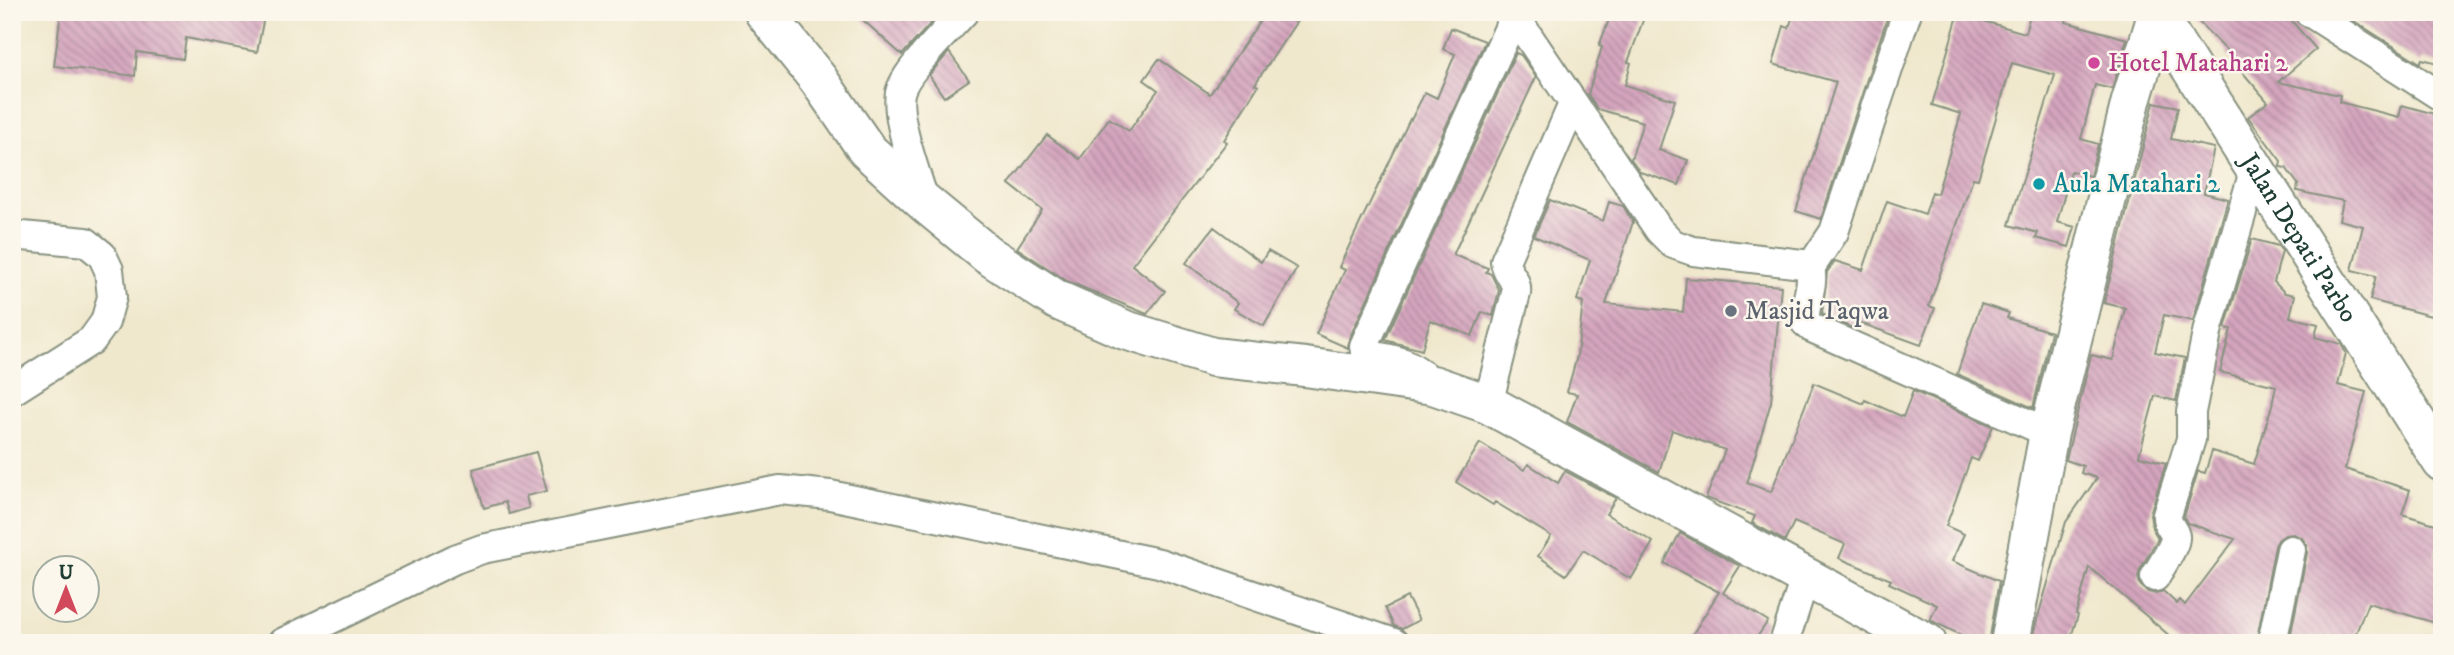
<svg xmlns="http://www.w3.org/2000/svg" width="2454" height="655" font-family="'IM FELL DW Pica',serif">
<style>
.building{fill:url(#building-back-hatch)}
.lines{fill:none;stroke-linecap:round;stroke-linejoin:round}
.street-casing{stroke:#889280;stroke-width:32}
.secondary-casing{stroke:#889280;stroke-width:42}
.primary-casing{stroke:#889280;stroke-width:42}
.street{stroke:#fff;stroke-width:28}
.secondary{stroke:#fff;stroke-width:38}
.primary{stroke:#fff;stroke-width:38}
.hotel-dot{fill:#d1479c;stroke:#fbf7ec;stroke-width:2.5}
.culture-dot{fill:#0f9aa8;stroke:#fbf7ec;stroke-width:2.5}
.worship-dot{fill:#6b7280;stroke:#fbf7ec;stroke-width:2.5}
.labels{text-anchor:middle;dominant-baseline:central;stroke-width:5;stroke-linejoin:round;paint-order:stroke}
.hotel-label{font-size:26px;fill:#b23c85;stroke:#fbf7ec;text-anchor:start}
.culture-label{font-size:26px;fill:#0d838f;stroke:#fbf7ec;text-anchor:start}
.street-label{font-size:26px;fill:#1f3d34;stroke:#fbf7ec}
.worship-label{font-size:26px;fill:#5b616d;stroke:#fbf7ec;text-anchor:start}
</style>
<defs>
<pattern id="building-back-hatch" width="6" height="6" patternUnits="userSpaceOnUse" patternTransform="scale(1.75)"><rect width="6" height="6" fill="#d5a5be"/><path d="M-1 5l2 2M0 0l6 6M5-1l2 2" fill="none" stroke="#ac889b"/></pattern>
</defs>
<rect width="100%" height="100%" fill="#fbf7ec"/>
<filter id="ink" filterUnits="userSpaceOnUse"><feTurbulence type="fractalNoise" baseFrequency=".0143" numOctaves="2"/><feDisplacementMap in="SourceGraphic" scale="14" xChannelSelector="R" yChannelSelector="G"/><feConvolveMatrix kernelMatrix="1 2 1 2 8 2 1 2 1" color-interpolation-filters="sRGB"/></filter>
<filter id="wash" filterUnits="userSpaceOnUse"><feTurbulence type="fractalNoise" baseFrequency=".00686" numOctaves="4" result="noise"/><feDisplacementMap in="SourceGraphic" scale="28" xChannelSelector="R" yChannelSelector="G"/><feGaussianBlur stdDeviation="1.57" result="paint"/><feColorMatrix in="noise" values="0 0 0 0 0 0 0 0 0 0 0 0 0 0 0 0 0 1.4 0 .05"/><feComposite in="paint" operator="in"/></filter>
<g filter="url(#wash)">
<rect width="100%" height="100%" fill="#f0e8cd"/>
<g id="blocks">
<path class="building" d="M 61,12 L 265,12 L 257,52 L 186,38 L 183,59 L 137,52 L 135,76 L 54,66 Z
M 854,12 L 941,12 L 902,55 Z
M 1266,12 L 1303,12 L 1255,84 L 1258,86 L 1224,140 L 1227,142 L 1132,265 L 1165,291 L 1147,314 L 1067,281 L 1017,248 L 1042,210 L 1009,184 L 1047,135 L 1080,159 L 1109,118 L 1129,131 L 1158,90 L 1144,80 L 1159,59 L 1210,94 Z
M 1612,12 L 1646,12 L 1628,62 L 1631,63 L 1625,85 L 1675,100 L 1659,150 L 1688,160 L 1679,185 L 1640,172 L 1631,159 L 1643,122 L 1597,109 L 1588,94 L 1602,47 L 1599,46 Z
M 1794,12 L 1889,12 L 1821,219 L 1796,211 L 1836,82 L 1773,64 L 1784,26 L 1789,28 Z
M 1959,12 L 1982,12 L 1980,20 L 2025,33 L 2031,12 L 2068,12 L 2066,22 L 2127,39 L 2112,89 L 2095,85 L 2081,139 L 2098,144 L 2090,176 L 2071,171 L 2057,222 L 2075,227 L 2069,247 L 2036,238 L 2038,233 L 2009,225 L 2055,75 L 2012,63 L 1978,179 L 1973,178 L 1929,306 L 1935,308 L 1921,345 L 1855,321 L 1852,328 L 1822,314 L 1827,272 L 1835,261 L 1863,270 L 1887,201 L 1925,214 L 1932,192 L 1937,194 L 1961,114 L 1932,105 Z
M 2189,12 L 2284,12 L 2316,49 L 2278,82 L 2340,95 L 2339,102 L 2399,117 L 2402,105 L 2442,116 L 2442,295 L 2435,317 L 2370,300 L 2376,276 L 2352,270 L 2363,226 L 2339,220 L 2343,201 L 2297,191 L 2298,184 L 2286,168 L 2280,167 L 2281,161 L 2248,117 L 2268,102 L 2227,54 L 2228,52 Z
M 2340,12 L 2442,12 L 2442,64 L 2422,59 L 2420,63 Z
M 1451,28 L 1485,41 L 1349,339 L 1348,348 L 1316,334 L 1345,270 L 1339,267 L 1410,119 L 1411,120 L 1425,92 L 1437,98 L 1455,54 L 1443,49 Z
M 949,52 L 969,80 L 944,97 L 929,75 Z
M 1516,53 L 1521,55 L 1536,77 L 1453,255 L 1488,268 L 1486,272 L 1491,274 L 1499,290 L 1493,316 L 1482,312 L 1472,336 L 1430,320 L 1422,350 L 1385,340 Z
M 2154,102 L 2178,107 L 2171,139 L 2214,148 L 2204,193 L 2228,199 L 2193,321 L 2164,315 L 2155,352 L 2185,358 L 2176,401 L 2155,396 L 2139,456 L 2166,463 L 2150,514 L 2152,528 L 2158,538 L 2140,570 L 2138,577 L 2140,585 L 2148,592 L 2156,594 L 2163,591 L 2177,604 L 2180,600 L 2185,605 L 2235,539 L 2187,523 L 2184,517 L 2198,471 L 2205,473 L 2212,451 L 2254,464 L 2272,405 L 2276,386 L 2220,372 L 2231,329 L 2225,328 L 2252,239 L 2278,246 L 2282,251 L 2274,282 L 2285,293 L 2295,295 L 2290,317 L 2318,324 L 2315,337 L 2341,344 L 2346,353 L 2338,385 L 2366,392 L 2345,469 L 2410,490 L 2402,514 L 2442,526 L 2435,558 L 2442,559 L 2442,625 L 2368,603 L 2352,643 L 2289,643 L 2307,553 L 2307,545 L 2302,538 L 2294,534 L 2285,535 L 2278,540 L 2275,546 L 2256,643 L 2178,643 L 2089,567 L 2076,614 L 2078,615 L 2069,643 L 2032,643 L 2036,623 L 2066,522 L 2097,478 L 2081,473 L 2083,466 L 2066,460 L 2091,355 L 2113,360 L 2125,308 L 2104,303 Z
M 1550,200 L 1603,221 L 1609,202 L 1623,206 L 1633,222 L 1606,304 L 1683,312 L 1686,278 L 1781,286 L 1771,402 L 1747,483 L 1771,492 L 1814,383 L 1864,404 L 1865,400 L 1903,417 L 1913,391 L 1993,426 L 1978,461 L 1971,458 L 1946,526 L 1964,534 L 1952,561 L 1999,581 L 1989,643 L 1972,643 L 1960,638 L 1961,635 L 1930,620 L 1937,605 L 1889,583 L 1891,580 L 1839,558 L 1845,544 L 1794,522 L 1785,541 L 1752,523 L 1755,516 L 1706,498 L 1725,450 L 1672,430 L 1659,472 L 1567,422 L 1577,394 L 1567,392 L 1577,356 L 1583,302 L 1577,300 L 1590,260 L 1534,236 Z
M 1214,227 L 1261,262 L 1268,251 L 1297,268 L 1264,326 L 1234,309 L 1238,303 L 1186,263 Z
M 1981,304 L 2009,313 L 2007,318 L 2051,332 L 2033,408 L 1957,374 Z
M 1480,443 L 1524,470 L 1528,464 L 1558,483 L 1565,471 L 1616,498 L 1606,514 L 1653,542 L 1631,579 L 1583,550 L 1566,575 L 1538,556 L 1551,536 L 1495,502 L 1493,505 L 1456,482 Z
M 536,452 L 547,491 L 526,496 L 529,508 L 509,514 L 505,502 L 484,508 L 473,469 Z
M 1680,533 L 1740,566 L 1723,593 L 1768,621 L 1753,643 L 1687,643 L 1719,592 L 1664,563 Z
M 1407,597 L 1419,620 L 1402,629 L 1394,626 L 1385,608 Z"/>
</g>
</g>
<g filter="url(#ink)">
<use href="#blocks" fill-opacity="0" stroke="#889280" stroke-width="2"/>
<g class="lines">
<defs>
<path id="street" d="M 1512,12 L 1659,230 L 1673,244 L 1693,251 L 1802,264 L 1810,268 C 1815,286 1803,304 1805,322 L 1812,328 L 2049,433
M 2309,12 L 2442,97
M 925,203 C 917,176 895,119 900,93 C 904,72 948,30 964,12
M 12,235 L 86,242 L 102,255 L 109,270 L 112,297 L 105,322 L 92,340 L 12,391
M 1810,268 L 1834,232 L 1907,12
M 1432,384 C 1412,362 1397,359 1369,355 L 1365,352 L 1364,346 L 1514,17
M 1488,404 L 1516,293 C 1518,279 1506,274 1505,261 L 1573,104
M 2155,577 C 2159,569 2177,544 2175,536 C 2173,528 2166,525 2167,515 L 2191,439 L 2191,412 L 2208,328 L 2255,168
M 282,643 L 455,559 L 482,549 L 780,490 L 830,495 L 1159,563 L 1394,643
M 1784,643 L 1805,578
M 2272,643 L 2291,550"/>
<path id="secondary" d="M 764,12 L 818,79 L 867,150 L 925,203 L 988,255 L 1057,300 L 1125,330 L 1213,357 L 1305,367 L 1433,385 L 1488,404 L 1927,643
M 2010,643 L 2049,433 L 2131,101 L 2157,15"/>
<g id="primary">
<path id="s1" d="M 2155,12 L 2442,462"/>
</g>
</defs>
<use href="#street" class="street-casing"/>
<use href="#secondary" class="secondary-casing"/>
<use href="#primary" class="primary-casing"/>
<use href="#street" class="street"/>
<use href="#secondary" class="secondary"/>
<use href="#primary" class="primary"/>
</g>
</g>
<circle class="hotel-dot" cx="2094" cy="63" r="7"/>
<circle class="culture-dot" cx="2039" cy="184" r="7"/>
<circle class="worship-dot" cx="1731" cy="311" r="7"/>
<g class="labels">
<g class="hotel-label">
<text x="2108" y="63">Hotel Matahari 2</text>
</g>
<g class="culture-label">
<text x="2053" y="184">Aula Matahari 2</text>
</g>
<g class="street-label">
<text stroke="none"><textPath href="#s1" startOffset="268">Jalan Depati Parbo</textPath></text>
</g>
<g class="worship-label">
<text x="1745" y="311">Masjid Taqwa</text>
</g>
</g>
<rect width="2454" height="655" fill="none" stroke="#fbf7ec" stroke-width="42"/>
<g transform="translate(66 589)"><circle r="33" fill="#fbf7ec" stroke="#a3ada2" stroke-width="2"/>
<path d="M0-5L12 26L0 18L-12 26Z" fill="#d1495b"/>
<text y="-10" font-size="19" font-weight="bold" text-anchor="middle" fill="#1f3d34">U</text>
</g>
</svg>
